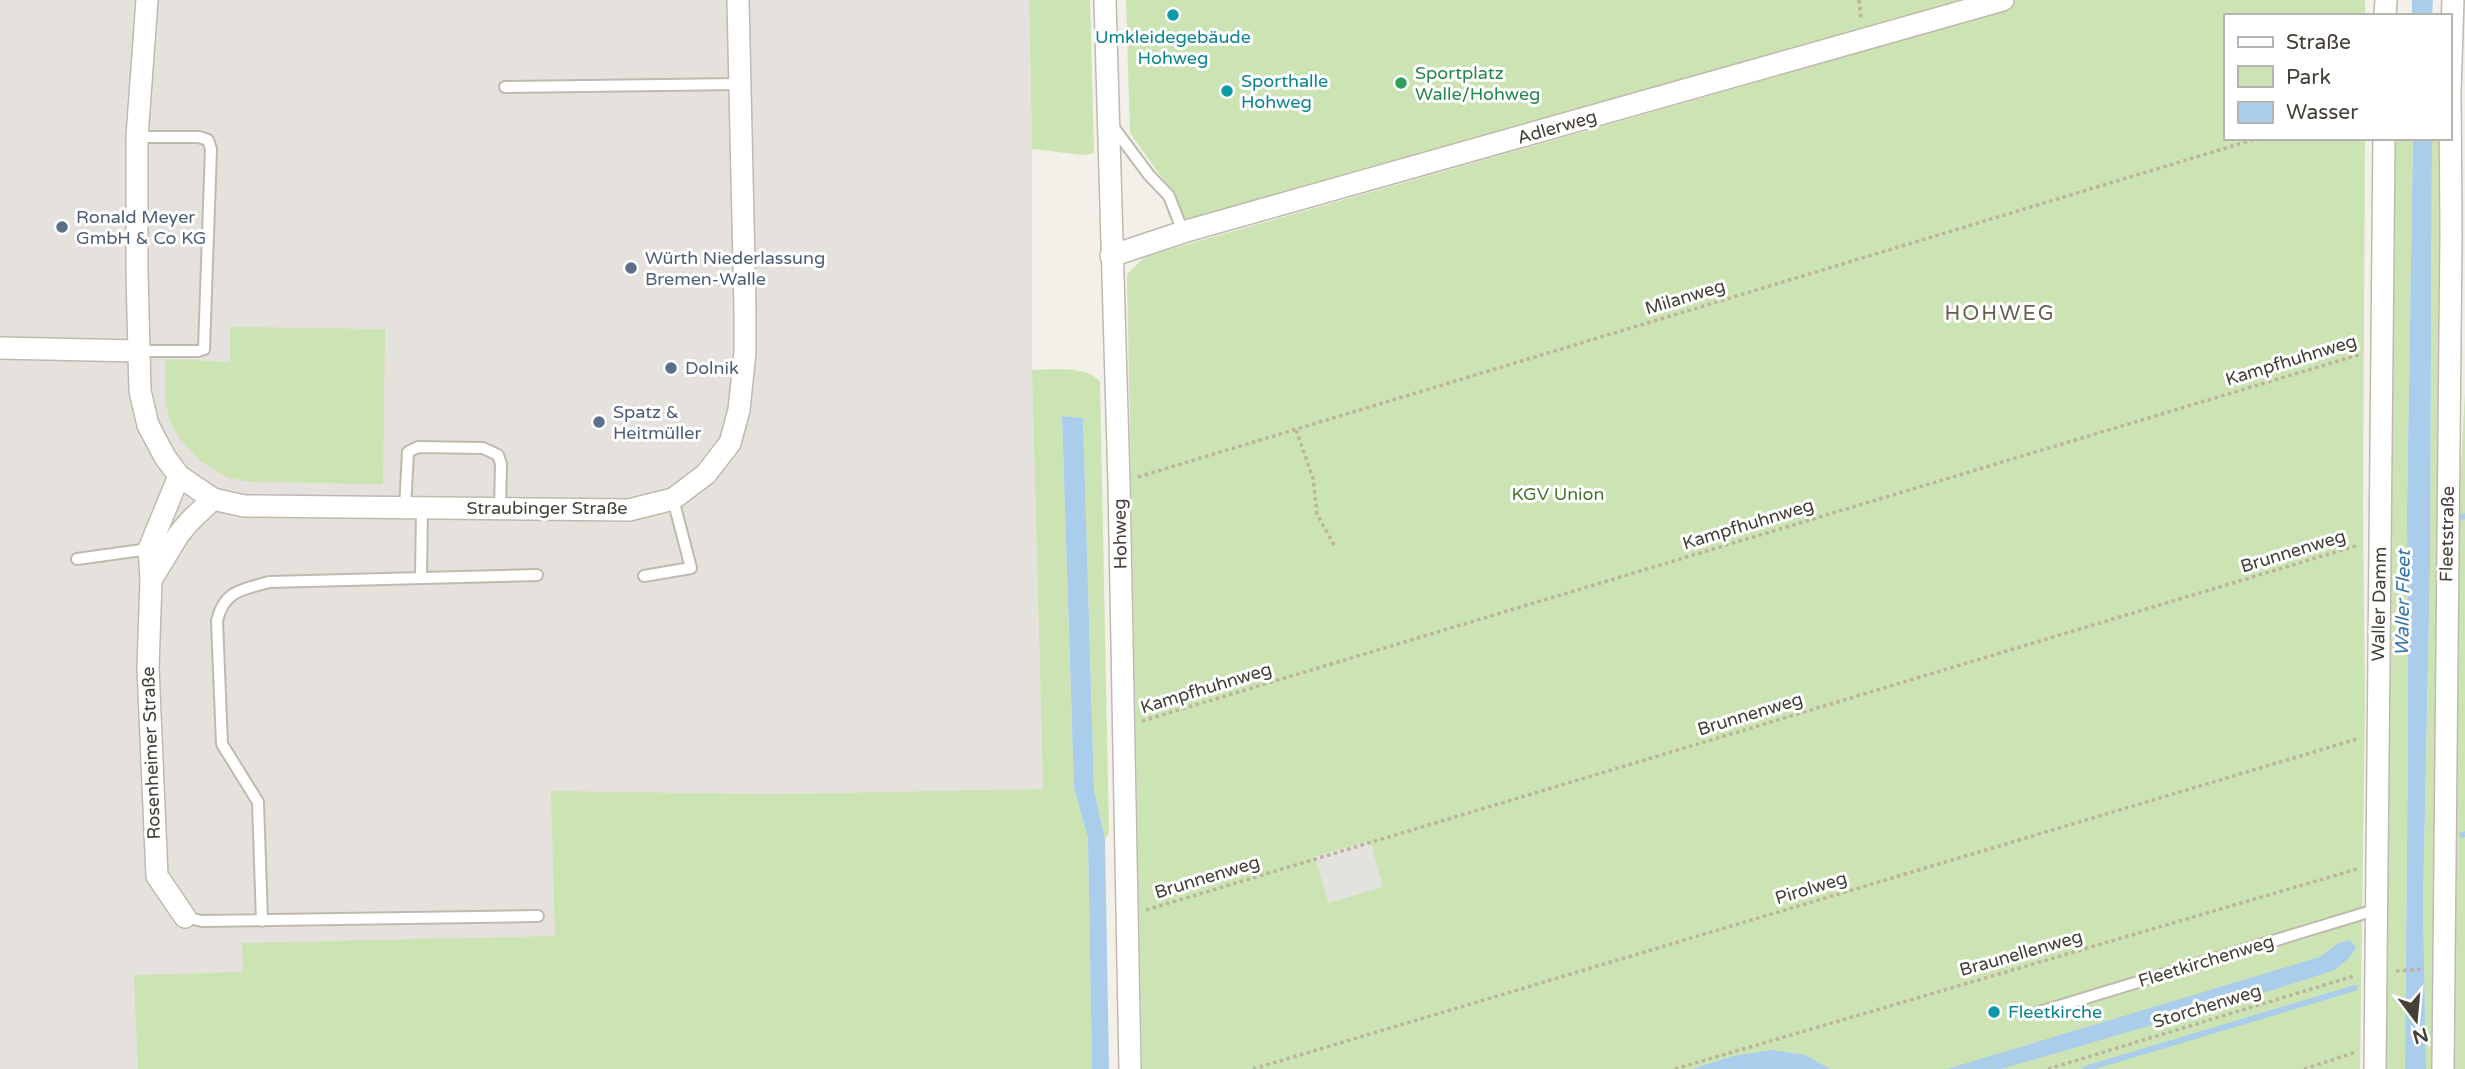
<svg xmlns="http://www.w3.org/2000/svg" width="2465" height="1069" font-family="'Varela Round',sans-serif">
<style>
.industrial{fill:#e5e1dc}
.green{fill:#cce4b3}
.parking{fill:#e4e2df}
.water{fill:#a9cdeb}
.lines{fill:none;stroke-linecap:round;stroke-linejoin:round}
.stream{stroke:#a9cdeb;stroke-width:6}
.service-casing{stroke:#c0baae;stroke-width:14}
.minor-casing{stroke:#c0baae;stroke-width:24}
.path{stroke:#beb49d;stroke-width:3.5;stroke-dasharray:3.5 3.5;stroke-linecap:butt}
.service{stroke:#fff;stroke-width:10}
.minor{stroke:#fff;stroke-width:21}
.culture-dot{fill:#0f9aa8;stroke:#fff;stroke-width:2.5}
.leisure-dot{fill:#2e9e5b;stroke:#fff;stroke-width:2.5}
.service-dot{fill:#5c6f8a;stroke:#fff;stroke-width:2.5}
.labels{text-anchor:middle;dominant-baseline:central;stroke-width:6;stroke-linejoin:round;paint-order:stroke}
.culture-label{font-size:18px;fill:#0d838f;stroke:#fff;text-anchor:start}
.leisure-label{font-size:18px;fill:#27864d;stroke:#fff;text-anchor:start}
.street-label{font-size:18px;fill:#454037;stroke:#fff}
.service-label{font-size:18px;fill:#4e5e75;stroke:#fff;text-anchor:start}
.park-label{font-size:18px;fill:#46732f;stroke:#fff}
.water-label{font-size:19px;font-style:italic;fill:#3875a9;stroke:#fff}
.quarter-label{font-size:21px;letter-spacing:2px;fill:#675e4f;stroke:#fff}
</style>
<rect width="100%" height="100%" fill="#f2f0e8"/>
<path class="industrial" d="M 0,0 L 1029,0 L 1032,149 L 1032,364 L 1043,790 L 772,794 L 559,1069 L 0,1069 Z"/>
<path class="green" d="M 1029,0 L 1090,0 L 1094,153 L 1083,155 L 1032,149 Z
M 1126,0 L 2365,0 L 2365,16 L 2225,16 L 2225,138 L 2365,138 L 2363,508 L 2365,704 L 2360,1069 L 1142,1069 L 1127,274 L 1146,256 L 1863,52 L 1847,33 L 1185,223 L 1175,196 L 1130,133 Z
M 2392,138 L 2413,138 L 2407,512 L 2408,738 L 2405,1069 L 2385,1069 Z
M 2432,138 L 2443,138 L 2434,1069 L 2426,1069 L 2423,904 L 2430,567 Z
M 230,327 L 385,329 L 383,484 L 251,482 L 228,478 L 200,461 L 181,440 L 170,422 L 165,400 L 165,359 L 230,362 Z
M 1032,370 C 1052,370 1087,365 1100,382 L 1109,832 L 1105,839 L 1094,790 L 1083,418 L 1062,416 L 1074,788 L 1088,838 L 1092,1069 L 138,1069 L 134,975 L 243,972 L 242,943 L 555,936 L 551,791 L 772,794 L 1043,789 Z
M 2465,391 L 2465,1069 L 2454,1069 L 2458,527 Z"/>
<path class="parking" d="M 1370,841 L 1383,887 L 1328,903 L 1315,856 Z"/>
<path class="water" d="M 2412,0 L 2433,0 L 2432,16 L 2412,16 Z
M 2413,138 L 2432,138 L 2430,567 L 2423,904 L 2426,1069 L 2405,1069 L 2408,738 L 2407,512 Z
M 1062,416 L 1083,418 L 1094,790 L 1105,839 L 1109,1069 L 1092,1069 L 1088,838 L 1074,788 Z
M 2350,940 L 2356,947 L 2349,958 L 2335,970 L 2279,988 L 2001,1069 L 1947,1069 L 2320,957 L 2339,943 Z
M 1772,1050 L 1805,1055 L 1830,1069 L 1692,1069 L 1733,1056 Z"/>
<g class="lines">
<path class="stream" d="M 2462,517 L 2465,516
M 2462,835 L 2465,834
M 2085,1069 L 2355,988"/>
<defs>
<path id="service" d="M 505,87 L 740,84
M 1111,124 L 1149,175 L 1169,196 L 1183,232
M 137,137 L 199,137 L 208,140 L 211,149 L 204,349 L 198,351 L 138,351
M 405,508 L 408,452 L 418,447 L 483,448 L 498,455 L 501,464 L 500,509
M 77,559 L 149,549
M 644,576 L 691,568 L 673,499
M 421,578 L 422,508
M 185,917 L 202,921 L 538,916
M 262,921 L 258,802 L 222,744 L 217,621 C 224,590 242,590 269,582 L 537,575
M 2036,1013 L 2375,910"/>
<path id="minor" d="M 147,0 L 137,137 L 137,273 L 140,391 L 148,425 L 165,457 L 179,476 L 213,499 L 244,506 L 629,510 L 673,499 L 706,474 L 730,443 L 739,410 L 745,352 L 745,309 L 738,0
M 1105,0 L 1119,483 L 1130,1069
M 2385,16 L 2386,0
M 1111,256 L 1183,232 L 2003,0
M 0,348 L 138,351
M 179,476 L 149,549 L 151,580 L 148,668 L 157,876 L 185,917
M 151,580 L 179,534 L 190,521 L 213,499
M 2375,1069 L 2384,138
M 2443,1069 L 2451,233 L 2450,91 L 2453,0"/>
</defs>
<use href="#service" class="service-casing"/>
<use href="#minor" class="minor-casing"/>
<path class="path" d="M 1859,0 L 1861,19
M 1296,430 L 1313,478 L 1317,514 L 1335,547
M 1138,477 L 2259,138
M 1142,721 L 2361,354
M 1146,910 L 2359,545
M 2396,971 L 2423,969
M 1253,1069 L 2357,739
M 1675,1069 L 2357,869
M 2048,1069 L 2354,976
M 2304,1069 L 2356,1052"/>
<use href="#service" class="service"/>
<use href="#minor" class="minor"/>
</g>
<g class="culture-dot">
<circle cx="1173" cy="15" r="7"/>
<circle cx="1227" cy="91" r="7"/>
<circle cx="1994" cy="1012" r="7"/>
</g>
<circle class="leisure-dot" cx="1401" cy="83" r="7"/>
<g class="service-dot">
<circle cx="62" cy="227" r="7"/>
<circle cx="631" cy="268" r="7"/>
<circle cx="671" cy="368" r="7"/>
<circle cx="599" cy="422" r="7"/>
</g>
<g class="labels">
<g class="culture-label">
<text x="1173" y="37" text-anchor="middle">Umkleidegebäude<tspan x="1173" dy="21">Hohweg</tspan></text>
<text x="1241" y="81">Sporthalle<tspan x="1241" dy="21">Hohweg</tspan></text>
<text x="2008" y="1012">Fleetkirche</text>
</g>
<g class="leisure-label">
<text x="1415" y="73">Sportplatz<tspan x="1415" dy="21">Walle/Hohweg</tspan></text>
</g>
<g class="street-label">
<text transform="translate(1557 127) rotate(-16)">Adlerweg</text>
<text transform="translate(1685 297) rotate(-17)">Milanweg</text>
<text transform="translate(2291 360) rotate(-17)">Kampfhuhnweg</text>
<text x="547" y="508">Straubinger Straße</text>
<text transform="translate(1748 524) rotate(-17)">Kampfhuhnweg</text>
<text transform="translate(1120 534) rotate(-91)">Hohweg</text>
<text transform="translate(2447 534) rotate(-89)">Fleetstraße</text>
<text transform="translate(2293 551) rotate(-17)">Brunnenweg</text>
<text transform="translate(2379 604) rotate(-89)">Waller Damm</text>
<text transform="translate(1206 688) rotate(-17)">Kampfhuhnweg</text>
<text transform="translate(1750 714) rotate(-17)">Brunnenweg</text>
<text transform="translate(151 753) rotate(-92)">Rosenheimer Straße</text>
<text transform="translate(1207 877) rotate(-17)">Brunnenweg</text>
<text transform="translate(1811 888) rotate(-17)">Pirolweg</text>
<text transform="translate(2021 953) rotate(-16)">Braunellenweg</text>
<text transform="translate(2206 961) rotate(-17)">Fleetkirchenweg</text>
<text transform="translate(2207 1006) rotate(-17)">Storchenweg</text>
</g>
<g class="service-label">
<text x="76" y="217">Ronald Meyer<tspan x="76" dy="21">GmbH &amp; Co KG</tspan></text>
<text x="645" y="258">Würth Niederlassung<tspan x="645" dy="21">Bremen-Walle</tspan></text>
<text x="685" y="368">Dolnik</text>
<text x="613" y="412">Spatz &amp;<tspan x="613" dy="21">Heitmüller</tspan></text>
</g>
<g class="park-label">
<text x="1558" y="494">KGV Union</text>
</g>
<g class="water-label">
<text transform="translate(2403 603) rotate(-89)">Waller Fleet</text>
</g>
<g class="quarter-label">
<text x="2000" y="313">HOHWEG</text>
</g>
</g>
<rect x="2224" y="14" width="228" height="126" fill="#ffffff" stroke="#b5b3af" stroke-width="2"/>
<rect x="2238" y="37" width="35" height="10" fill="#ffffff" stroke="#b5b3af" stroke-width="2"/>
<text x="2286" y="49" font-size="21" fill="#454037">Straße</text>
<rect x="2238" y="66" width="35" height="21" fill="#cce4b3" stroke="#b5b3af" stroke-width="2"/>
<text x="2286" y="84" font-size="21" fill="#454037">Park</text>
<rect x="2238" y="102" width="35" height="21" fill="#a9cdeb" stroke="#b5b3af" stroke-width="2"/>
<text x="2286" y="119" font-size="21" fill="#454037">Wasser</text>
<g transform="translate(2416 1020) rotate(164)" stroke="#ffffff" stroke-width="5" paint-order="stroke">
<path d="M0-5L12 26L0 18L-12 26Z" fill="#454037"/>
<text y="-10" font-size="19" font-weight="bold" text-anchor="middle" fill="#454037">N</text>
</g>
</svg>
